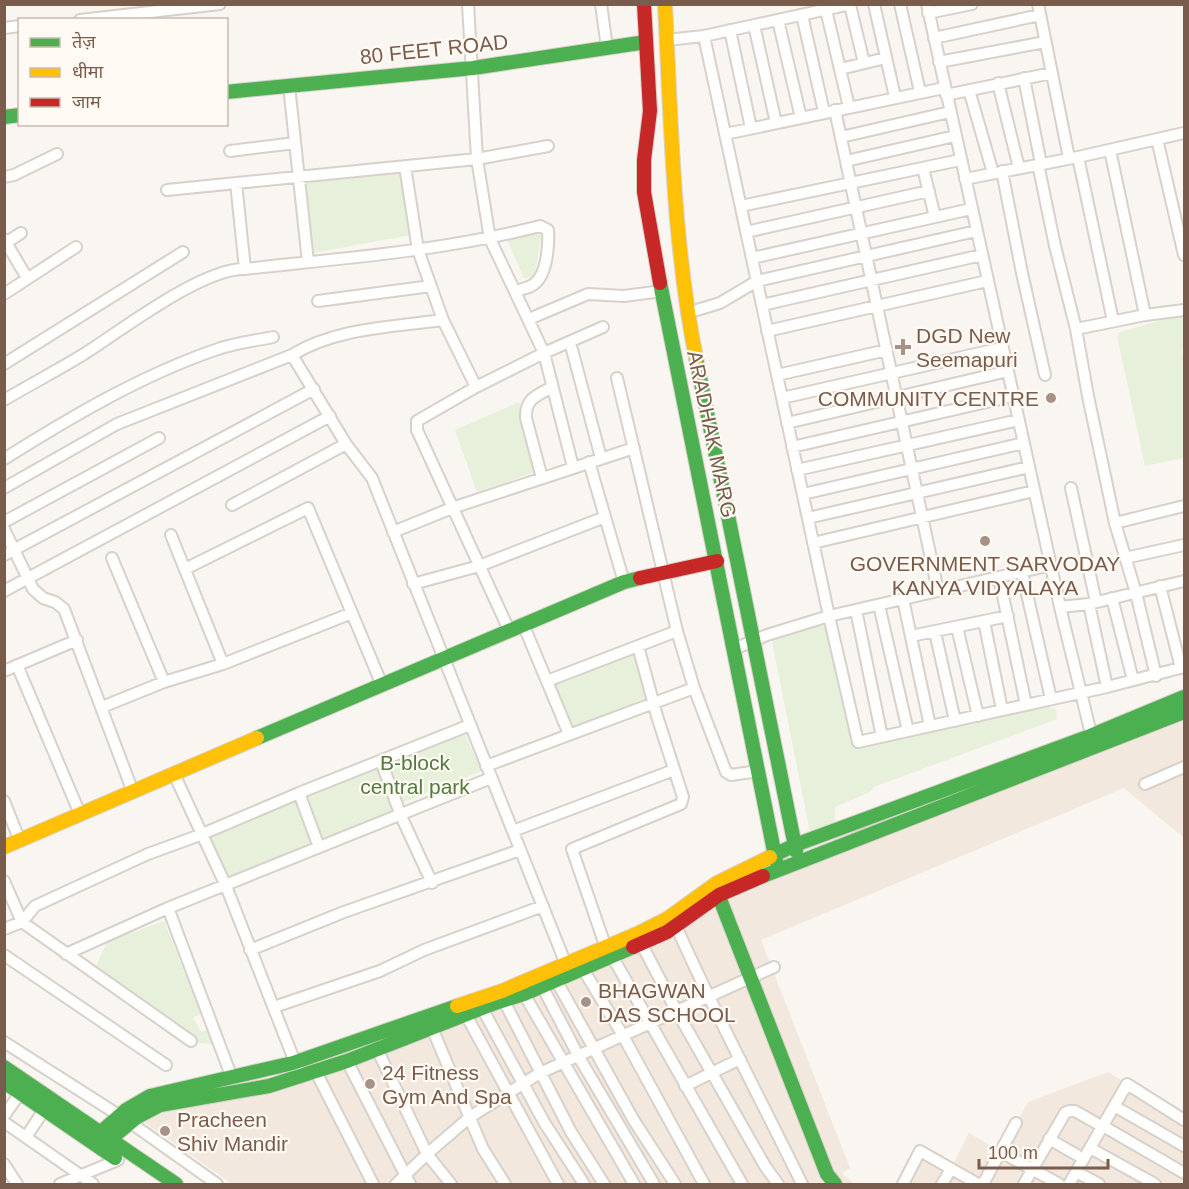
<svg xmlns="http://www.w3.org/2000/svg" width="1189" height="1189" font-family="Arial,'Noto Sans Devanagari',sans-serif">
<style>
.residential{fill:#f2e8de}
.green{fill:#e7f0db}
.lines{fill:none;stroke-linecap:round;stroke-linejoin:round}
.street-casing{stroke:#d7d1cb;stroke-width:14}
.fast-casing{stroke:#d9d2cb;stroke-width:16}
.slow-casing{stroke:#d9d2cb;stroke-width:16}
.jam-casing{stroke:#d9d2cb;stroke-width:16}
.street{stroke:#fefefd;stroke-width:10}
.fast{stroke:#4caf50;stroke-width:14}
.slow{stroke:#ffc107;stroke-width:14}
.jam{stroke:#c62828;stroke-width:14}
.poi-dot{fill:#a69286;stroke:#fffaf3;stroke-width:2}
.labels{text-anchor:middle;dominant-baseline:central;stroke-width:4.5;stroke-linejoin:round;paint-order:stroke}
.street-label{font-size:21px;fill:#7a5c4d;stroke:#fffaf3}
.poi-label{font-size:21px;fill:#7a5c4d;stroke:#fffaf3;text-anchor:start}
.park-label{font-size:21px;fill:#537a41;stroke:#fffaf3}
</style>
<rect width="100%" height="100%" fill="#f9f5f0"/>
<path class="residential" d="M 1184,721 L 1184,838 L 1124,788 L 761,940 L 850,1168 L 842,1173 L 854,1184 L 232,1184 L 137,1117 L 347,1061 L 719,895 L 752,887 Z
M 1108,1072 L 1184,1120 L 1184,1184 L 903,1184 L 920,1151 L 951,1169 L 969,1133 L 1001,1152 L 1028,1102 Z"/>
<path class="green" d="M 397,160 L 411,235 L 313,253 L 306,177 Z
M 543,228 L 534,277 L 524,278 L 504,233 Z
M 1184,314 L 1184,350 L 1182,350 L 1184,362 L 1184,458 L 1145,466 L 1117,336 L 1120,332 Z
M 519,402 L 538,471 L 477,492 L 455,430 Z
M 827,619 L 855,742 L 1050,703 L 1050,708 L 1056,708 L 1057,719 L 874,787 L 870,792 L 835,807 L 835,821 L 810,832 L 770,631 Z
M 636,653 L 648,697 L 572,728 L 554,685 Z
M 464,733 L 482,771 L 399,804 L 385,763 Z
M 379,765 L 394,812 L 321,843 L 303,795 Z
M 297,797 L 317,845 L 227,884 L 203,836 Z
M 164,921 L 201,1014 L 193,1018 L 201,1032 L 208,1030 L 213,1045 L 196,1042 L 95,968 L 107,942 Z"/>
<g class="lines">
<defs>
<path id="street" d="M 468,4 L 477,159 L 490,239 L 544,353 L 573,467
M 601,4 L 607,48
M 874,4 L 895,97
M 900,4 L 920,92
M 927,4 L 1060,607 L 1093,742
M 1038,4 L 1069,158
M 850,5 L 864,63
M 826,10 L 849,107
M 928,13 L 972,4
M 802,15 L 824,112
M 80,20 L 220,4
M 778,20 L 801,118
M 754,25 L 776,123
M 4,28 L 20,26
M 730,30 L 751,128
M 704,36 L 829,616 L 858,742 L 1107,687 L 1184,667
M 934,38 L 1040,15
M 666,40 L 704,36 L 851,4
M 939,62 L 1045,42
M 840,69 L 886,58
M 1024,78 L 1041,164
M 998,83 L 1019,168
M 289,86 L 308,262
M 969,90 L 993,173
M 946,95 L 1052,73
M 835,110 L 938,591
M 725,134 L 944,88
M 841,137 L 950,112
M 1157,139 L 1184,255
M 1110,150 L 1145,315
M 230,151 L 295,143
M 1078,157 L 1113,321
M 846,161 L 955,136
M 1038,164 L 1055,246 L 1076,329 L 1088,396 L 1115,523 L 1136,593 L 1156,676
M 405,166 L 418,250 L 443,320 L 476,387
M 923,168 L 935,217
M 1002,171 L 1022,273 L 1045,375
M 4,177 L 14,175 L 57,154
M 965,179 L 1078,157 L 1184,133
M 236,183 L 245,269 C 344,258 443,251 540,226 L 548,230 C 549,245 547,275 534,284 C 529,288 522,289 516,291
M 167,190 L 477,159 L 548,146
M 741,206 L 960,160
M 746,232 L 929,191
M 4,239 L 27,278
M 4,244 L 21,233
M 752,258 L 971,209
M 4,294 L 76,247
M 318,301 L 431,286
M 762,305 L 982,255
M 687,313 L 720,303 L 757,281 L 976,231
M 529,319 L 588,294 L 624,296 L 662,291
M 1076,329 L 1145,315 L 1184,310
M 767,331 L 987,281
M 570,342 L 601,458
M 292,355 L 346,444 L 372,478 L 569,972
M 4,364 L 183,252
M 777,375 L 887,350
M 617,378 L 677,631 L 694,688 L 726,772 L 731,775 L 758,771
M 782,398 L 1002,348
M 4,400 C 31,384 58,370 84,354 C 122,330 202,268 245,269
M 787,423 L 1008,371
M 792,447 L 1013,396
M 4,459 C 71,417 140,376 215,350 C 234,343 254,341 273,337
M 589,462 L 624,582
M 797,470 L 1019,420
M 542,478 L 526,418 C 525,398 537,396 552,387
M 4,488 L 117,424 L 292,355 C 336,328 392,327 443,320
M 1071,488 L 1096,602
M 803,494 L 1024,443
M 232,505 L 346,444
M 808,518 L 1029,467
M 4,522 L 159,438
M 1115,523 L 1184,506
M 4,529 L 33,589 L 43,598 L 55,602 L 64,609 L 133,792
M 393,532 L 452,508 L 634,448
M 171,535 L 223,664
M 813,543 L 1034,491
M 4,555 L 314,389
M 112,558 L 164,682
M 1125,558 L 1184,545
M 185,569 L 308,508 L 382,685
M 1022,572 L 1051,699
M 999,577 L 1026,705
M 413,584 L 479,566 L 605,517
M 1160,586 L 1181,668
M 4,591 L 330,416
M 1112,598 L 1133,680
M 903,599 L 930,726
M 1089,604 L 1107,687
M 879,605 L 908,731
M 1060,607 L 1089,604 L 1184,581
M 856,610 L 882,737
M 984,621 L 1002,710
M 523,624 L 569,734
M 957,627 L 978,716
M 509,630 L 417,430 L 417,421 L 476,387 L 544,353 L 603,327
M 935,632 L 955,721
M 911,636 L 1008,616
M 734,649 L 767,635 L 829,616 L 1051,565
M 17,665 L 80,814
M 4,671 L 77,640
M 547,681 L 677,631
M 102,707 L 164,682 L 223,664 L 352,613
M 381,761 L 401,816 L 432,883
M 486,766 L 694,688
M 174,774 L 226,886 L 300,1075
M 1145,784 L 1184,767
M 299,793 L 319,847
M 4,801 L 20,841
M 513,831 L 674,770
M 4,881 L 22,922 L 191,1041
M 168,908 L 232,1078
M 676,926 C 715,1014 760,1098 802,1184
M 4,929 L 22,922 L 35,906 L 148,854 L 200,835 L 299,793 L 470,725
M 641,943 L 676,1010 L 765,1166 L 778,1184
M 606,948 L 572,849 L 681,804 L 683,797 L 657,716 L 638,646
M 250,950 L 344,912 L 520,850
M 66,954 L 168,908 L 491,778
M 4,955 L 166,1065
M 612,956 L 742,1184
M 583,969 L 622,1034 L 704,1184
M 556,980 L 633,1119 L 675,1184
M 542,986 L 580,1059 L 654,1184
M 524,994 L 634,1184
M 504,1001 L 571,1132 L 604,1184
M 274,1007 L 380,971 L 424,950 L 543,906
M 482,1008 L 544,1122 L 584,1184
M 466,1015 L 558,1184
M 432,1028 L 483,1149 L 505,1184
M 4,1042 L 131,1123 L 217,1184
M 377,1049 L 427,1154 L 451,1184
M 347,1061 L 410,1184
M 315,1070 L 373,1184
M 685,1086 L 740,1059
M 1114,1106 L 1184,1146
M 4,1116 L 20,1093
M 4,1122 L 93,1184
M 1103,1126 L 1184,1173
M 26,1137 L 44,1110
M 1049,1139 L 1077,1155
M 1090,1148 L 1155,1184
M 1001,1152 L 1059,1184
M 4,1164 L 17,1184
M 1076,1172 L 1099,1184
M 60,1184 L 118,1160
M 396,1184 L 427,1154 L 470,1117 L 540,1073 L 774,967
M 903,1184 L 920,1151 L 978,1184
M 942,1184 L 951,1169
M 983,1184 L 1016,1123
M 1024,1184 L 1065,1113 L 1069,1111 L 1075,1111 L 1096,1123
M 1069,1184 L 1127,1084 L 1184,1120"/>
<path id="fast" d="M 226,92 L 473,68 L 646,42
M 4,117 L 20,115
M 660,283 L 776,861
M 696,358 L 796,851
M 257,738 L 624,582 L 640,578
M 770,857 L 795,845 L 1090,736 L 1184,697
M 763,876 L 1184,712
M 716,889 L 827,1174 L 835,1184
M 4,1067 L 176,1184
M 4,1082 L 115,1158
M 100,1133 L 126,1110 L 150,1096 L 293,1063 L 457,1006
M 109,1140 L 137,1117 L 160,1105 L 269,1086 L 347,1061 L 495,1003 L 524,994 L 633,947"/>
<path id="slow" d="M 665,4 C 671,123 673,242 696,358
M 4,847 L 257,738
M 457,1006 L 502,991 L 639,933 L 667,919 L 717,883 L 770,857"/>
<path id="jam" d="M 644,4 L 650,111 L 644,160 L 644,192 L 660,283
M 640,578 L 717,561
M 633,947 L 667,932 L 719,895 L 763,876"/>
</defs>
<use href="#street" class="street-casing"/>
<use href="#fast" class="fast-casing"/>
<use href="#slow" class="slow-casing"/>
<use href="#jam" class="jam-casing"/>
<use href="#street" class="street"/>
<use href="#fast" class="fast"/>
<use href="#slow" class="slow"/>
<use href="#jam" class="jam"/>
</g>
<g class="poi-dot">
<path d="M900 338h6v6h6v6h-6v6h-6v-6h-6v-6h6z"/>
<circle cx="1051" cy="398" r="6"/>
<circle cx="985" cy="541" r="6"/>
<circle cx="586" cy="1002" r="6"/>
<circle cx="370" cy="1084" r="6"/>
<circle cx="165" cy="1131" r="6"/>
</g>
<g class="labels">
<g class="street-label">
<text transform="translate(434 49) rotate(-6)">80 FEET ROAD</text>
<text transform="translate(712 434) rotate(78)">ARADHAK MARG</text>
</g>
<g class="poi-label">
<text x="916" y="335">DGD New<tspan x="916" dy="24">Seemapuri</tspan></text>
<text x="1039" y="398" text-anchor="end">COMMUNITY CENTRE</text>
<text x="985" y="563" text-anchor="middle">GOVERNMENT SARVODAY<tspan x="985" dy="24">KANYA VIDYALAYA</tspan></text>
<text x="598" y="990">BHAGWAN<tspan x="598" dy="24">DAS SCHOOL</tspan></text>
<text x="382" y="1072">24 Fitness<tspan x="382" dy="24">Gym And Spa</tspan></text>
<text x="177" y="1119">Pracheen<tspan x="177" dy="24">Shiv Mandir</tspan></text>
</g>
<g class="park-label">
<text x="415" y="762">B-block<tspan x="415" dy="24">central park</tspan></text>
</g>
</g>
<rect width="1189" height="1189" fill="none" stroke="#7a5c4d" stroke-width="12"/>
<rect x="18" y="18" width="210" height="108" fill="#fffaf3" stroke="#cabbb1" stroke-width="1.5"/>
<rect x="30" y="38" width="30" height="9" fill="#4caf50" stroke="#cabbb1" stroke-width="1.5"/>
<text x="72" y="48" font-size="18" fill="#7a5c4d">तेज़</text>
<rect x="30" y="68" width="30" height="9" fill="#ffc107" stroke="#cabbb1" stroke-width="1.5"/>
<text x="72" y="78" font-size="18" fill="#7a5c4d">धीमा</text>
<rect x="30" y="98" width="30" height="9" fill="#c62828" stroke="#cabbb1" stroke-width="1.5"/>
<text x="72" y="108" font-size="18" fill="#7a5c4d">जाम</text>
<path d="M979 1159v9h129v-9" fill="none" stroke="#7a5c4d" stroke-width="3"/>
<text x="988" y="1159" font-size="18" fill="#7a5c4d" stroke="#fffaf3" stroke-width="4.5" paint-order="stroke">100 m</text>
</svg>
